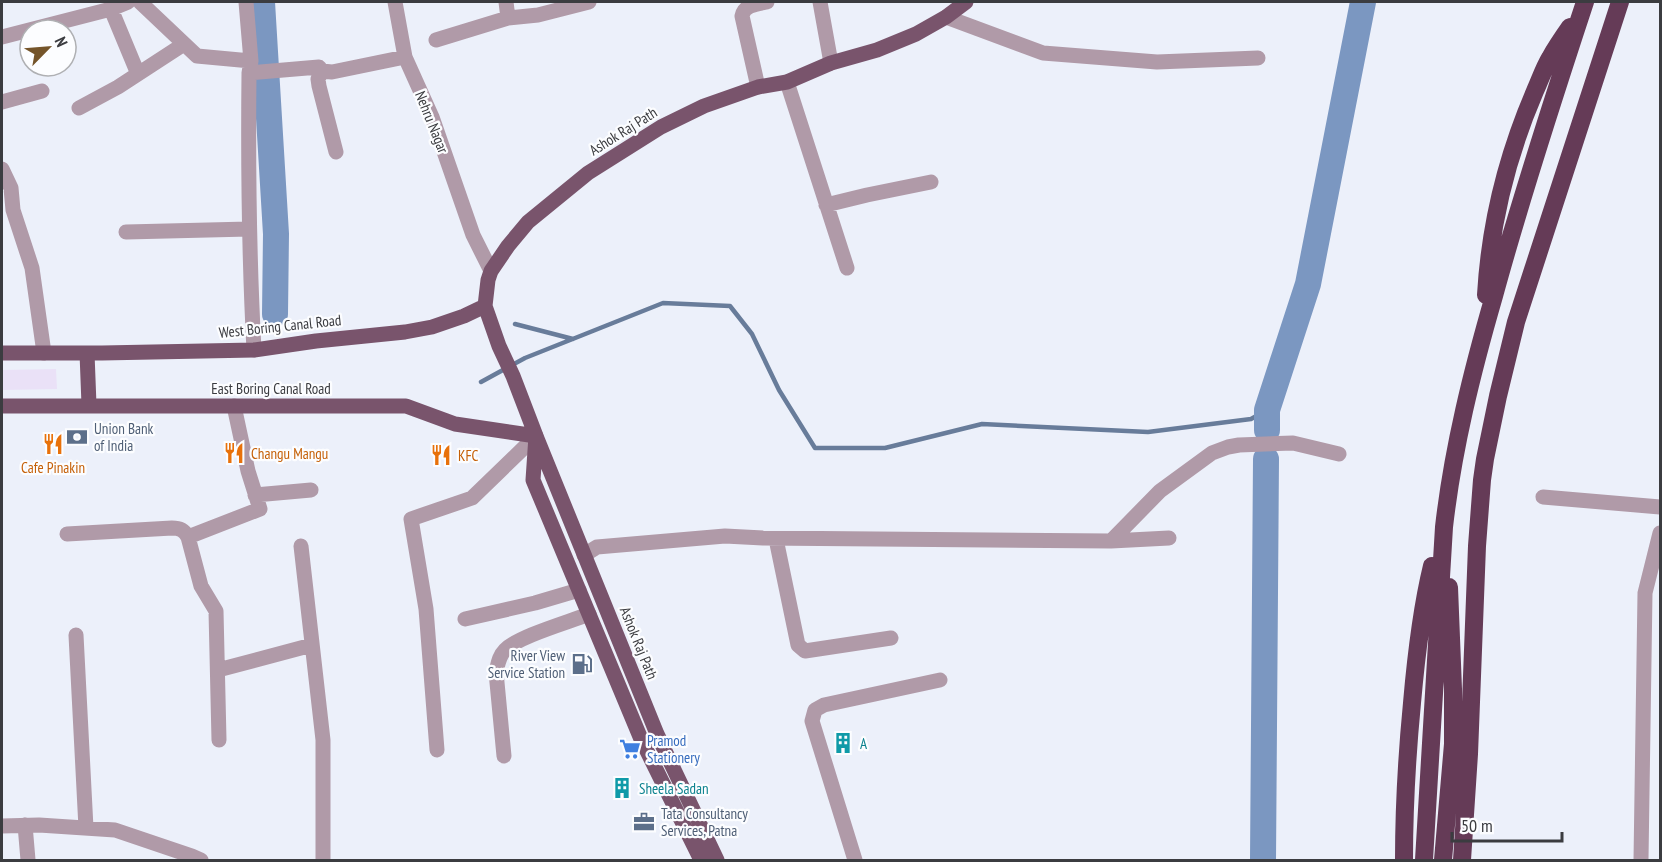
<svg xmlns="http://www.w3.org/2000/svg" width="1662" height="862" font-family="'PT Sans Narrow',sans-serif">
<style>
.commercial{fill:#eae1f7}
.lines{fill:none;stroke-linecap:round;stroke-linejoin:round}
.stream{stroke:#687c9a;stroke-width:4.5}
.river{stroke:#7b97c1;stroke-width:26}
.minor{stroke:#b09aa8;stroke-width:15}
.major{stroke:#79546c;stroke-width:15}
.highway{stroke:#653b57;stroke-width:18}
.labels{text-anchor:middle;dominant-baseline:central;stroke-width:4.5;stroke-linejoin:round;paint-order:stroke}
.street-label{font-size:15px;fill:#3b3c40;stroke:#fcfdff}
.service-label{font-size:15px;fill:#4e5e75;stroke:#fcfdff;text-anchor:start}
.food-label{font-size:15px;fill:#c56008;stroke:#fcfdff;text-anchor:start}
.shop-label{font-size:15px;fill:#366cbe;stroke:#fcfdff;text-anchor:start}
.culture-label{font-size:15px;fill:#0d838f;stroke:#fcfdff;text-anchor:start}
</style>
<rect width="100%" height="100%" fill="#ecf0fa"/>
<path class="commercial" d="M 56,369 L 57,389 L 2,390 L 2,370 Z"/>
<g class="lines">
<path class="stream" d="M 515,324 L 573,339
M 481,382 L 525,358 L 663,303 L 730,306 L 752,334 L 779,390 L 815,448 L 885,448 L 982,424 L 1148,432 L 1251,419 L 1267,410"/>
<path class="river" d="M 262,2 L 276,234 L 275,314
M 1267,430 L 1267,410 L 1308,284 L 1363,2
M 1263,860 L 1266,459"/>
<path class="minor" d="M 140,2 L 197,56 L 251,61
M 246,2 L 251,61 L 249,73 C 248,165 249,257 254,350
M 395,2 L 405,57
M 506,2 L 508,18
M 820,2 L 831,63
M 111,9 L 138,74
M 946,17 L 1043,53 L 1157,62 L 1258,58
M 2,37 L 111,9 L 128,2
M 436,40 L 508,18 L 538,15 L 589,2
M 322,71 L 318,79 L 319,86 L 336,152
M 249,73 L 319,67 L 322,71 L 332,72 L 405,57 L 432,117 L 473,235 L 491,271
M 787,82 L 847,268
M 758,87 L 742,16 C 744,5 757,4 767,2
M 2,102 L 42,91
M 79,108 L 118,87 L 184,44
M 2,169 L 11,188 L 13,210 L 32,268 L 44,353
M 826,205 L 867,195 L 931,182
M 126,232 L 249,229
M 255,495 L 311,490
M 1543,497 L 1660,507
M 67,534 L 172,528 C 180,528 184,530 188,537 L 201,586 L 216,611 L 219,740
M 188,537 L 260,509 L 248,471 L 234,406
M 776,539 L 798,645 L 805,651 L 891,638
M 1111,541 L 1160,491 L 1212,453 L 1228,447 L 1239,445 L 1293,443 L 1339,454
M 301,546 L 323,740 L 323,860
M 584,555 L 597,547 L 725,536 L 763,538 L 1111,541 L 1169,538
M 465,619 L 535,603 L 579,590
M 76,635 L 86,828
M 218,670 L 312,645
M 437,750 L 426,609 L 411,519 L 472,498 L 536,436
M 504,756 L 496,672 C 498,664 499,656 505,650 C 519,636 569,622 589,614
M 25,825 L 28,860
M 2,826 L 39,825 L 115,830 L 192,856 L 201,860
M 855,860 L 812,721 L 815,710 L 824,705 L 940,680
M 1641,860 L 1645,593 L 1660,533"/>
<path class="major" d="M 2,353 L 102,353 L 254,350 L 316,341 L 405,332 L 432,327 L 464,316 L 485,306
M 87,353 L 89,405
M 2,406 L 406,406 L 455,424 L 536,436 L 513,376 L 499,346 L 485,306 L 488,280 L 491,271 L 508,246 L 528,222 L 588,173 L 661,127 L 704,106 L 758,87 L 787,82 L 831,63 L 877,50 L 916,34 L 946,17 L 966,2
M 701,860 L 641,739 L 533,480 L 536,436 L 657,734 L 717,860"/>
<path class="highway" d="M 1486,295 C 1490,225 1507,156 1535,91 C 1540,80 1544,68 1550,58 C 1556,47 1563,37 1570,27
M 1404,860 C 1404,808 1407,755 1412,703 C 1416,657 1421,611 1432,566
M 1424,860 L 1444,527 C 1453,448 1472,372 1494,296 C 1521,197 1553,99 1585,2
M 1443,860 L 1453,744 L 1453,689 L 1449,587
M 1462,860 L 1469,754 L 1477,546 L 1482,480 L 1485,459 L 1498,396 L 1516,322 L 1620,2"/>
</g>
<defs>
<symbol id="bank-bare" viewBox="-9 -9 18 18"><path d="M-6-4H6V4H-6ZM0-2.3a2.3 2.3 0 1 0 0 4.6a2.3 2.3 0 1 0 0-4.6Z" fill="#5c6f8a" stroke="#fcfdff" stroke-width="2.5" paint-order="stroke"/></symbol>
<symbol id="restaurant-bare" viewBox="-9 -9 18 18"><path d="M-5-6h1v4h1v-4h1v4h1v-4h1v5L-1.5 .5V6h-2V.5L-5-1ZM5-6V6H3V1.5H1.5Q1.5-4 5-6Z" fill="#e8710a" stroke="#fcfdff" stroke-width="2.5" paint-order="stroke"/></symbol>
<symbol id="fuel-bare" viewBox="-9 -9 18 18"><path d="M-5.5-6h7V0h2V4h1.3V-2.5L3-4.5l.8-.8L6-3V5H2.5V1h-1V6h-7ZM-4.2-4.7v3.2H.2V-4.7Z" fill="#5c6f8a" stroke="#fcfdff" stroke-width="2.5" paint-order="stroke"/></symbol>
<symbol id="building-bare" viewBox="-9 -9 18 18"><path d="M-4-6H4V6H1V3H-1V6H-4ZM-2.5-4.3h1.7v1.8h-1.7ZM.8-4.3h1.7v1.8H.8ZM-2.5-1h1.7V.8h-1.7ZM.8-1h1.7V.8H.8Z" fill="#0f9aa8" stroke="#fcfdff" stroke-width="2.5" paint-order="stroke"/></symbol>
<symbol id="supermarket-bare" viewBox="-9 -9 18 18"><path d="M-6-5.5h2.5l.6 2H6L4.5 2H-2.5L-4.4-4H-6ZM-1.5 3.2a1.3 1.3 0 1 0 .1 0ZM3 3.2a1.3 1.3 0 1 0 .1 0Z" fill="#3f7fe0" stroke="#fcfdff" stroke-width="2.5" paint-order="stroke"/></symbol>
<symbol id="office-bare" viewBox="-9 -9 18 18"><path d="M-6-3h4V-5.5h4V-3h4V5H-6ZM-1-4.5V-3h2v-1.5ZM-6 0V1H6V0Z" fill="#5c6f8a" stroke="#fcfdff" stroke-width="2.5" paint-order="stroke"/></symbol>
</defs>
<g fill-rule="evenodd">
<use href="#bank-bare" x="62" y="422" width="30" height="30"/>
<use href="#restaurant-bare" x="38" y="429" width="30" height="30"/>
<use href="#restaurant-bare" x="219" y="438" width="30" height="30"/>
<use href="#restaurant-bare" x="426" y="440" width="30" height="30"/>
<use href="#fuel-bare" x="567" y="649" width="30" height="30"/>
<use href="#building-bare" x="828" y="728" width="30" height="30"/>
<use href="#supermarket-bare" x="615" y="734" width="30" height="30"/>
<use href="#building-bare" x="607" y="773" width="30" height="30"/>
<use href="#office-bare" x="629" y="807" width="30" height="30"/>
</g>
<g class="labels">
<g class="street-label">
<text transform="translate(432 122) rotate(68)">Nehru Nagar</text>
<text transform="translate(623 131) rotate(-32)">Ashok Raj Path</text>
<text transform="translate(280 326) rotate(-6)">West Boring Canal Road</text>
<text x="271" y="388">East Boring Canal Road</text>
<text transform="translate(639 643) rotate(68)">Ashok Raj Path</text>
</g>
<g class="service-label">
<text x="94" y="428">Union Bank<tspan x="94" dy="17">of India</tspan></text>
<text x="565" y="655" text-anchor="end">River View<tspan x="565" dy="17">Service Station</tspan></text>
<text x="661" y="813">Tata Consultancy<tspan x="661" dy="17">Services, Patna</tspan></text>
</g>
<g class="food-label">
<text x="251" y="453">Changu Mangu</text>
<text x="458" y="455">KFC</text>
<text x="53" y="467" text-anchor="middle">Cafe Pinakin</text>
</g>
<g class="shop-label">
<text x="647" y="740">Pramod<tspan x="647" dy="17">Stationery</tspan></text>
</g>
<g class="culture-label">
<text x="860" y="743">A</text>
<text x="639" y="788">Sheela Sadan</text>
</g>
</g>
<rect width="1662" height="862" fill="none" stroke="#3b3c40" stroke-width="6"/>
<g transform="translate(48 48) rotate(65)"><circle r="28" fill="#fcfdff" stroke="#afb0b3" stroke-width="1.5"/>
<path d="M0-4.5L10 22L0 15L-10 22Z" fill="#74542a"/>
<text y="-9" font-size="16" font-weight="bold" text-anchor="middle" fill="#3b3c40">N</text>
</g>
<path d="M1452 832v9h110v-9" fill="none" stroke="#3b3c40" stroke-width="3"/>
<text x="1461" y="832" font-size="18" fill="#3b3c40" stroke="#fcfdff" stroke-width="4.5" paint-order="stroke">50 m</text>
</svg>
